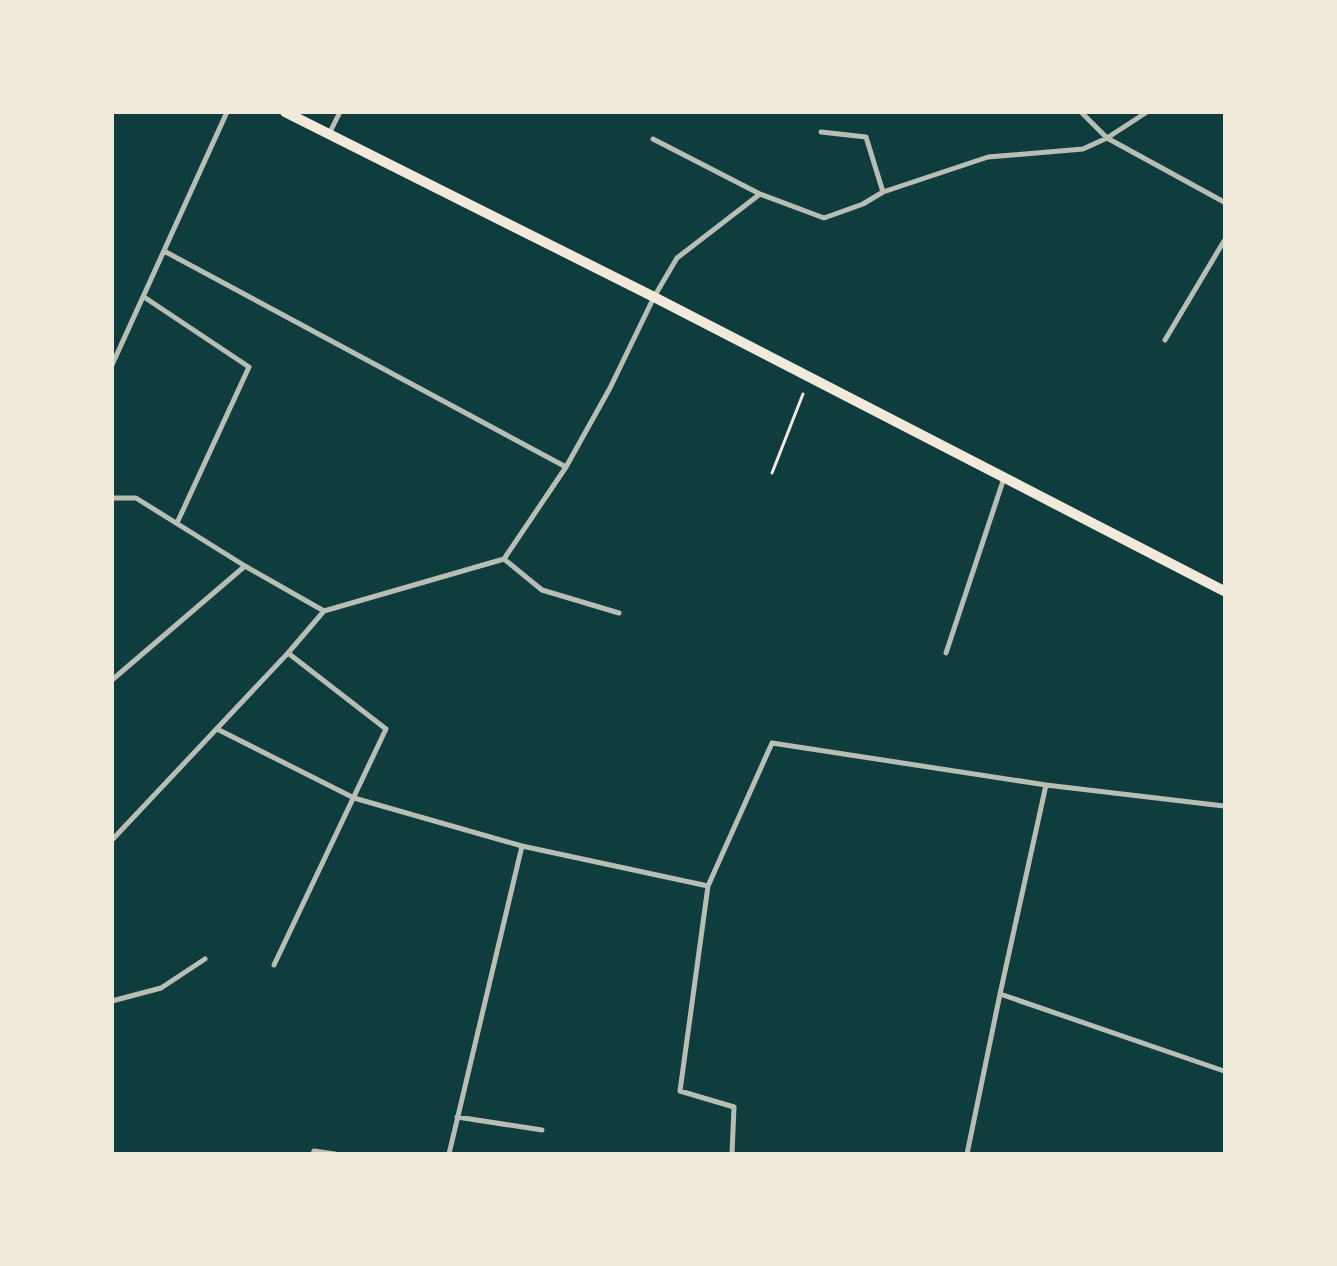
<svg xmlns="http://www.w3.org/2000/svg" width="1337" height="1266" font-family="Overpass,sans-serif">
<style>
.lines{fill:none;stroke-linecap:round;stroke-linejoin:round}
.path{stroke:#f1e9da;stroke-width:3}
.minor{stroke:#b8beb3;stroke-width:5}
.secondary{stroke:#f1e9da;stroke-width:10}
</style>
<rect width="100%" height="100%" fill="#0f3d3e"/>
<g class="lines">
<path class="path" d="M 772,473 L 803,394"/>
<path class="minor" d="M 1081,112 L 1107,138 L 1224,202
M 821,132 L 866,137 L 883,192
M 329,134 L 340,112
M 653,139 L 760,194
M 164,251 L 566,467
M 144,297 L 249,367 L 177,523
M 1165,340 L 1224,241
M 112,365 L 227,112
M 112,498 L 136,498 L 245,566 L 324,611
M 504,559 L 542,590 L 619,613
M 324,611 L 504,559 L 566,467 L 610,388 L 654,297 L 677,258 L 760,194 L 824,218 L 863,204 L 883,192 L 988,157 L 1083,149 L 1107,138 L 1147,112
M 946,653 L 1004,478
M 112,680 L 245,566
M 217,729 L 354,798 L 522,846 L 708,886
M 112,840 L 288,653 L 324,611
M 274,965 L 386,729 L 288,653
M 1000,994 L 1224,1071
M 112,1001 L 161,988 L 205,959
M 457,1117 L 542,1130
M 313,1154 L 314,1151 L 335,1154
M 449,1154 L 522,846
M 732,1154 L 734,1107 L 680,1091 L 708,886 L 772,743 L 1046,785 L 1224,806
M 967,1154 L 1000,994 L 1046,785"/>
<path class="secondary" d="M 285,112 L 654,297 L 1224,591"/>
</g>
<rect width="1337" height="1266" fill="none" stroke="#f1e9da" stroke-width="228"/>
</svg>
